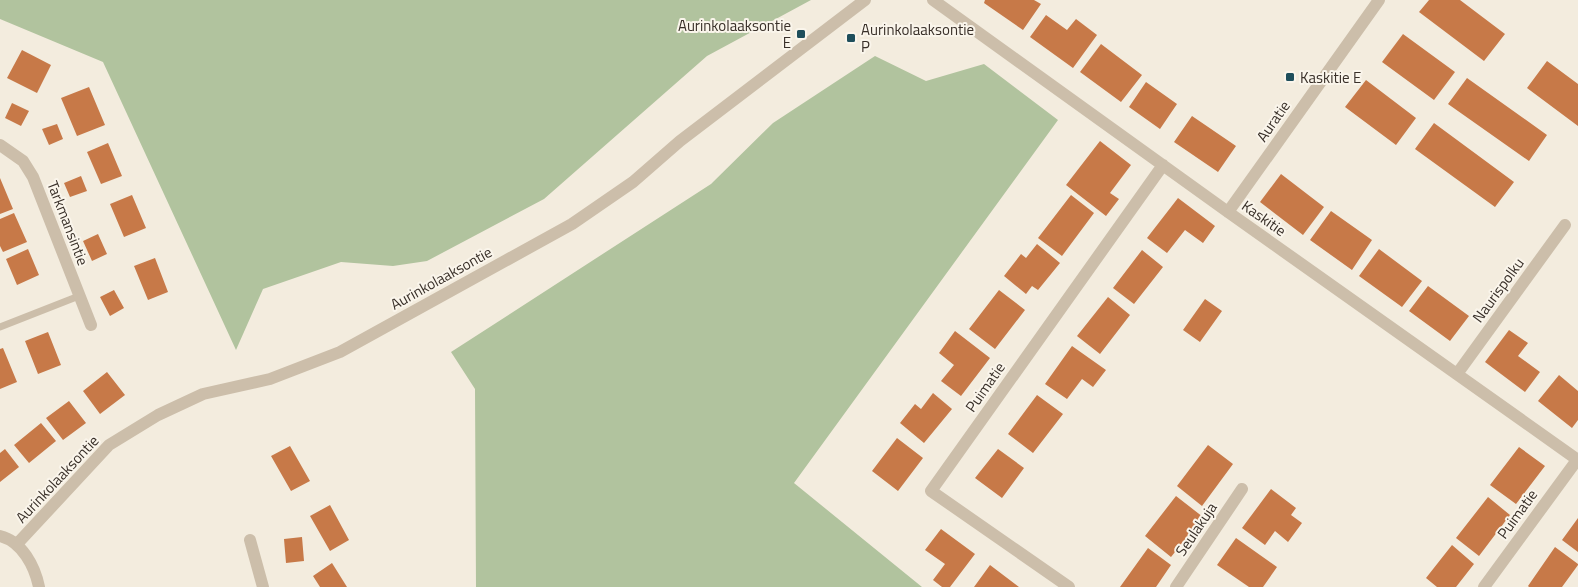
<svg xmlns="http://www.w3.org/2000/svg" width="1578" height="587" font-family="'Titillium Web',sans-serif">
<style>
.green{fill:#b1c39e}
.building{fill:#c77948}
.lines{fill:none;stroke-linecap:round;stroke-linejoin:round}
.lane{stroke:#ccbeaa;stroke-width:7}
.street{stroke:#ccbeaa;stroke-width:12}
.poi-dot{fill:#1e4e5b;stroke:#faf5eb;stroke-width:2}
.labels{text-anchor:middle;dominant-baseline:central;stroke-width:4;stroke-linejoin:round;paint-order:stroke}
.poi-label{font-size:15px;fill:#393029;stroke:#faf5eb;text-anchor:start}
.street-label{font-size:15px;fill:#393029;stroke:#faf5eb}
</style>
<rect width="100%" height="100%" fill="#f3ecde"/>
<path class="green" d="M 0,0 L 811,0 L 707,56 L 544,199 L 427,261 L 393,266 L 341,262 L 263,289 L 236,350 L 103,62 L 0,19 Z
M 875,56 L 926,81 L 984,64 L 1058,120 L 794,483 L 922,587 L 476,587 L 475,389 L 451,352 L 711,184 L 773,123 Z"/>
<path class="building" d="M 985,0 L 1034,0 L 1041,4 L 1023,30 L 984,3 Z
M 1429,0 L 1460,0 L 1505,34 L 1484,61 L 1419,12 Z
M 1046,15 L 1067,30 L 1076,19 L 1097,35 L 1073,68 L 1030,37 Z
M 1403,34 L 1455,72 L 1434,100 L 1382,62 Z
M 1101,44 L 1142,75 L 1121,102 L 1080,72 Z
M 22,50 L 51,65 L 37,93 L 7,78 Z
M 1547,61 L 1578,84 L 1578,126 L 1527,88 Z
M 1467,78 L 1547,135 L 1529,161 L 1448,104 Z
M 1366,80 L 1416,118 L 1396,145 L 1345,107 Z
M 1146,82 L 1177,104 L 1160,129 L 1129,107 Z
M 89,87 L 105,125 L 77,136 L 61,98 Z
M 12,103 L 29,111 L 21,126 L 5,118 Z
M 1192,116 L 1236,146 L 1218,172 L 1174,142 Z
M 1434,123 L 1514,182 L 1495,207 L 1415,149 Z
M 57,124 L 63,139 L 49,145 L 42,129 Z
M 1100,141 L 1131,165 L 1110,193 L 1119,199 L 1106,216 L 1066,185 Z
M 108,143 L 122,176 L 101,184 L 87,152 Z
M 1281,174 L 1324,207 L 1303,235 L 1260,202 Z
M 81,176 L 87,191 L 70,197 L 64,183 Z
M 0,178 L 13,209 L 0,214 Z
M 132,195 L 146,228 L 124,237 L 110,204 Z
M 1071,195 L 1094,213 L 1062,256 L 1038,238 Z
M 1178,198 L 1215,226 L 1203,243 L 1185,230 L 1167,253 L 1147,238 Z
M 1331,211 L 1372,240 L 1352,270 L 1310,240 Z
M 14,213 L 27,242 L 3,252 L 0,246 L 0,219 Z
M 98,234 L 107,254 L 92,261 L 83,241 Z
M 1037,244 L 1060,263 L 1038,290 L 1032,286 L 1026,294 L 1004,276 L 1021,254 L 1026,258 Z
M 28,249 L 39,275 L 17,285 L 6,259 Z
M 1379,249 L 1422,281 L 1402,307 L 1359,276 Z
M 1142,250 L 1163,267 L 1134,304 L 1113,288 Z
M 155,258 L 168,292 L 148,300 L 134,266 Z
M 1428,286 L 1469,316 L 1450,341 L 1409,311 Z
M 114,290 L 124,308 L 110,316 L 100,297 Z
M 999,290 L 1025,310 L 995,349 L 969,329 Z
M 1108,297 L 1130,315 L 1100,354 L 1077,336 Z
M 1205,299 L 1222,311 L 1200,342 L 1183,330 Z
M 1509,330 L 1528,343 L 1518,356 L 1540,372 L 1525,392 L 1485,362 Z
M 955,331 L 990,358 L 961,396 L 941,381 L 954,365 L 939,353 Z
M 48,332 L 61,365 L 38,374 L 25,341 Z
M 1072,346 L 1106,370 L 1093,387 L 1082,379 L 1067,399 L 1045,384 Z
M 3,348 L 17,382 L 0,389 L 0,349 Z
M 107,372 L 125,395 L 100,414 L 83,391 Z
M 1559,375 L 1578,391 L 1578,420 L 1572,428 L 1538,401 Z
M 933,393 L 952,409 L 924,443 L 900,423 L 915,404 L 921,409 Z
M 1037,395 L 1063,414 L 1033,453 L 1008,434 Z
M 69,401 L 86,423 L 63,440 L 46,418 Z
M 41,423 L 56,441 L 29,463 L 14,445 Z
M 897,438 L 923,458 L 898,491 L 872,471 Z
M 1208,445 L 1233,464 L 1202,506 L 1177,486 Z
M 290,446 L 310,481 L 291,491 L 271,456 Z
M 1519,447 L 1545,466 L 1516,504 L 1490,485 Z
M 5,449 L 19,467 L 0,482 L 0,453 Z
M 998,449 L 1024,468 L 1002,498 L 975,478 Z
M 1271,489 L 1296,508 L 1291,515 L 1302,523 L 1288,542 L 1275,531 L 1265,545 L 1242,528 Z
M 1176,496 L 1203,517 L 1171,557 L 1145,536 Z
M 1488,497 L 1510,515 L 1479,556 L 1456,538 Z
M 330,505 L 349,540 L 330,551 L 310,516 Z
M 1578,518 L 1578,552 L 1562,540 Z
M 941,529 L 975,554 L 950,587 L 942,587 L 933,580 L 945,564 L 925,550 Z
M 302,537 L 304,561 L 286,563 L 284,539 Z
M 1236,538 L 1277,567 L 1263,587 L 1249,587 L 1217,565 Z
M 1452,545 L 1474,564 L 1456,587 L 1437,587 L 1426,578 Z
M 1555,547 L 1578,564 L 1578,565 L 1562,587 L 1529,587 L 1528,586 Z
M 1148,548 L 1171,565 L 1156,587 L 1120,587 Z
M 332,563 L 347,587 L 320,587 L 313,576 Z
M 990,565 L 1019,587 L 974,587 Z"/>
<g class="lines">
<path class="lane" d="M 0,327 L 79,296"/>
<path class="street" d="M 933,0 L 1228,212 L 1578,460
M 0,145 L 23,161 L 33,177 L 91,325
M 1228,212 L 1379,0
M 1457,374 L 1565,225
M 0,536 C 22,541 35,567 39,587
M 250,540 L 263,587
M 17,544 L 109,445 L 158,415 L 203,394 L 270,379 L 340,352 L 572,224 L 633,182 L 680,141 L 865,0
M 1069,587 L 931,491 L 1163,165
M 1176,587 L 1242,489
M 1484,587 L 1577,460"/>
</g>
<g class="poi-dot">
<rect x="796" y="29" width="10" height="10" rx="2.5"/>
<rect x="846" y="33" width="10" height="10" rx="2.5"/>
<rect x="1285" y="72" width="10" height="10" rx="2.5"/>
</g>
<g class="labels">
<g class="poi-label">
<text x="791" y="25" text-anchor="end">Aurinkolaaksontie<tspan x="791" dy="17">E</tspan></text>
<text x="861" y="29">Aurinkolaaksontie<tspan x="861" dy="17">P</tspan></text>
<text x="1300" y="77">Kaskitie E</text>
</g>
<g class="street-label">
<text transform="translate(1273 121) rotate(-55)">Auratie</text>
<text transform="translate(1264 218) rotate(35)">Kaskitie</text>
<text transform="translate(68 223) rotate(69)">Tarkmansintie</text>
<text transform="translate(441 278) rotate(-29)">Aurinkolaaksontie</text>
<text transform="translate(1498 290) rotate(-54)">Naurispolku</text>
<text transform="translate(985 387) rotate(-55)">Puimatie</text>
<text transform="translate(57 479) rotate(-47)">Aurinkolaaksontie</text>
<text transform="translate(1517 514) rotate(-54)">Puimatie</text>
<text transform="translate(1196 529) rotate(-56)">Seulakuja</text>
</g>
</g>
</svg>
